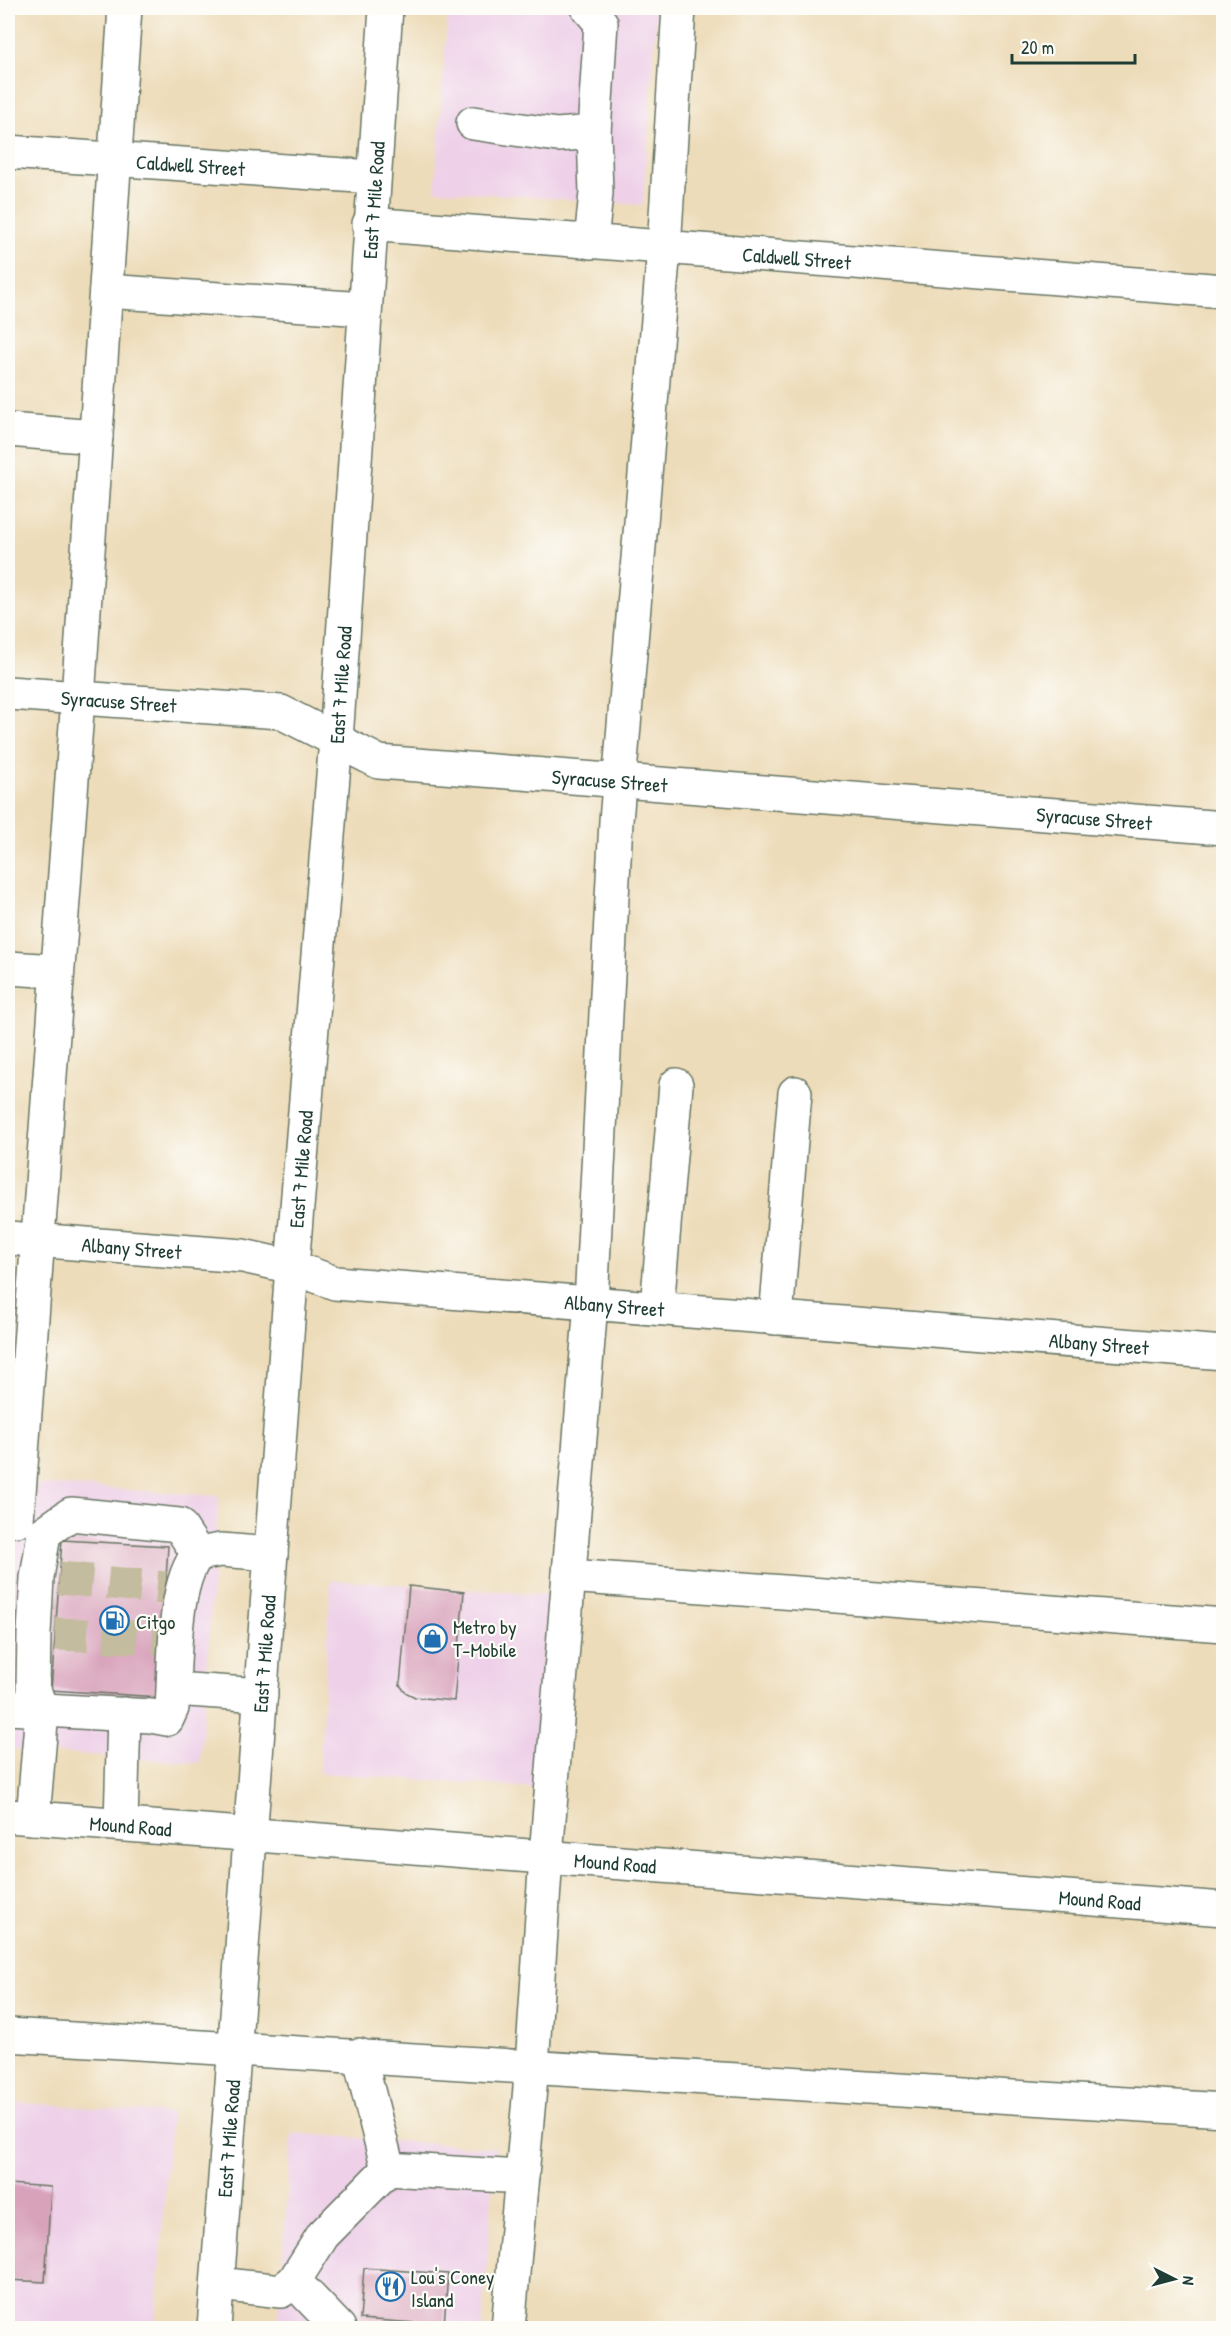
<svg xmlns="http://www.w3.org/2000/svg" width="1231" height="2336" font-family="'Patrick Hand',sans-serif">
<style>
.built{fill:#eed0e8}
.building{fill:#d8a2bb}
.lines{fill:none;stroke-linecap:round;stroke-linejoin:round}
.minor-tunnel{stroke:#c4bc9e;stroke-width:33;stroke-dasharray:33 16;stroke-linecap:butt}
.minor-casing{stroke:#677563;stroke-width:36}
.major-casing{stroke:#677563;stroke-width:36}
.minor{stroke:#fff;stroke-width:33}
.major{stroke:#fff;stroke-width:33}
.labels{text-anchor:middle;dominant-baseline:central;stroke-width:4.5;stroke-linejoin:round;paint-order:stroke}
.street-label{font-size:20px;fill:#1f3d34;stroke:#fdfcf7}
.poi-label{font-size:20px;fill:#1f3d34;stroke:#fdfcf7;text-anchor:start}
</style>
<rect width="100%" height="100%" fill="#fdfcf7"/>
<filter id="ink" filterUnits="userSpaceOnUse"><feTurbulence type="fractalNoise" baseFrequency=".0167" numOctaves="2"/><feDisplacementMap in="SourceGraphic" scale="12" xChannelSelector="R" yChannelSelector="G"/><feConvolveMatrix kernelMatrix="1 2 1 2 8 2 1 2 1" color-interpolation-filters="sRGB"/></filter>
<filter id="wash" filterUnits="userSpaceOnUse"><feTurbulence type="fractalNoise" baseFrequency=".008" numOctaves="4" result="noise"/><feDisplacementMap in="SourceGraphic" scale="24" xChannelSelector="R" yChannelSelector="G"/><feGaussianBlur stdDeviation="1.35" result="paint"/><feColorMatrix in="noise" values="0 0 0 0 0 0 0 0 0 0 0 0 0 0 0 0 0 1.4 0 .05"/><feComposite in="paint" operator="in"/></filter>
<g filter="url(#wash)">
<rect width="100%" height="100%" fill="#eddcb9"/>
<path class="built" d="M 448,8 L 657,8 L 643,205 L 435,190 Z
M 36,1484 L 219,1496 L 200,1763 L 8,1749 L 8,1540 L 32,1541 Z
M 331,1580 L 549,1595 L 536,1788 L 319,1773 Z
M 8,2102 L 171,2113 L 155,2328 L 103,2328 L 8,2322 Z
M 292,2133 L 496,2148 L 482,2328 L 277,2328 Z"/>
<g id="blocks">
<path class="building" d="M 62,1540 L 168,1546 L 159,1697 L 51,1690 Z
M 409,1586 L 464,1592 L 454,1701 L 415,1697 L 405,1692 L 400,1685 Z
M 8,2184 L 51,2187 L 45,2282 L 8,2280 Z
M 364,2268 L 448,2274 L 444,2325 L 360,2319 Z"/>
</g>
</g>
<g filter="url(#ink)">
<use href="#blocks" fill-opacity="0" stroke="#677563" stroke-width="1.5"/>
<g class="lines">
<path class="minor-tunnel" d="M 59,1578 L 165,1588
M 55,1634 L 162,1638"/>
<defs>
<g id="minor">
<path d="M 473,123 L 557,135 L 594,132 L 601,23 L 588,8"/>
<path id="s1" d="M 8,152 L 373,177"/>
<path id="s2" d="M 369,224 L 1224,291"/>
<path d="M 591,242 L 596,193 L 594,132"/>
<path d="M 106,291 L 364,309"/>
<path d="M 8,430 L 96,437"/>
<path id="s3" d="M 8,693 L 281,712 L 379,762 L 1224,828"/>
<path d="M 8,968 L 57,971"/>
<path id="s4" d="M 8,1238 L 243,1256 L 292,1267 L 335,1283 L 1224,1353"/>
<path d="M 657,1308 L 676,1085"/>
<path d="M 776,1318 L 795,1093"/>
<path d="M 8,1520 L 17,1520 L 78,698 L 125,8"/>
<path d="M 569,1576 L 1224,1625"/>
<path d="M 174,1689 L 261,1695"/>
<path d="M 8,1708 L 151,1716 L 167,1719 L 172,1708 C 175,1667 172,1585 198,1554 L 221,1550 L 271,1554"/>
<path d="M 33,1818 L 42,1711 L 33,1687 L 34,1634 L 37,1578 L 44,1533 L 71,1514 L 179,1525 L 198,1554"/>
<path d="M 121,1824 L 124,1714"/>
<path d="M 546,1856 L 591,1303 L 616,821 L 664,248 L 679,8"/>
<path d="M 359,2055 L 388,2169 L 522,2177"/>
<path d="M 294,2281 L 339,2328"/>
<path d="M 218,2284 L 281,2291 L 294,2281 L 323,2235 L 388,2169"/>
<path id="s5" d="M 214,2328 L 292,1267 L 336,740 L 386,8"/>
<path d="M 508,2328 L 532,2066"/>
</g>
<g id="major">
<path id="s6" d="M 8,1816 L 1224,1909"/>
<path d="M 8,2035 L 1224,2110"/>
<path d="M 532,2066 L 546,1856"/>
</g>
</defs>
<use href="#minor" class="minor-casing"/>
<use href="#major" class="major-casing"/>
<use href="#minor" class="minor"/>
<use href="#major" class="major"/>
</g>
</g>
<defs>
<symbol id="fuel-ring" viewBox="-11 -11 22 22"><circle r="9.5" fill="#fdfcf7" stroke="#1f6fb2" stroke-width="1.5"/><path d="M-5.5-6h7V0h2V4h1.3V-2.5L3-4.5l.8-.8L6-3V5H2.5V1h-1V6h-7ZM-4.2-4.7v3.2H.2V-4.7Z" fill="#1f6fb2"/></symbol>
<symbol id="shop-ring" viewBox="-11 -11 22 22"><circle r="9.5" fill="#fdfcf7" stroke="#1f6fb2" stroke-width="1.5"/><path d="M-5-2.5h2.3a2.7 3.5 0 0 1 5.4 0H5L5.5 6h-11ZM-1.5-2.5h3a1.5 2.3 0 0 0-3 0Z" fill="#1f6fb2"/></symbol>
<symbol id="restaurant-ring" viewBox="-11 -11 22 22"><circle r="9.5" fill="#fdfcf7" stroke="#1f6fb2" stroke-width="1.5"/><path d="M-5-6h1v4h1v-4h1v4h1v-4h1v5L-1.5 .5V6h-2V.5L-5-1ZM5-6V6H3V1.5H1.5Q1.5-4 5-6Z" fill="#1f6fb2"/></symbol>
</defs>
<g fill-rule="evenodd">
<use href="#fuel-ring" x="98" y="1604" width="33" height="33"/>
<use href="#shop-ring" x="416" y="1622" width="33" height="33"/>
<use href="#restaurant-ring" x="374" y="2270" width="33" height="33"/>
</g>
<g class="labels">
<g class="street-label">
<text stroke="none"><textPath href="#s1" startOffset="183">Caldwell Street</textPath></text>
<text stroke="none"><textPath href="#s5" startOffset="2134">East 7 Mile Road</textPath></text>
<text stroke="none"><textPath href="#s2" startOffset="429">Caldwell Street</textPath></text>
<text stroke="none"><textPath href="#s5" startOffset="1648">East 7 Mile Road</textPath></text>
<text stroke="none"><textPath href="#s3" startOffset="111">Syracuse Street</textPath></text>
<text stroke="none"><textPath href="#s3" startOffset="615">Syracuse Street</textPath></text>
<text stroke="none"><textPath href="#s3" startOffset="1101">Syracuse Street</textPath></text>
<text stroke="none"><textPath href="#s5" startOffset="1162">East 7 Mile Road</textPath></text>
<text stroke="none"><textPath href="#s4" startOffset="124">Albany Street</textPath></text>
<text stroke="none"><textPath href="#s4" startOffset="612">Albany Street</textPath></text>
<text stroke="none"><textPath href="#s4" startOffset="1098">Albany Street</textPath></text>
<text stroke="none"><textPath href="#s5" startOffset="676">East 7 Mile Road</textPath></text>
<text stroke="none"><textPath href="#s6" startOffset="123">Mound Road</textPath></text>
<text stroke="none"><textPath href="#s6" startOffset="609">Mound Road</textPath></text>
<text stroke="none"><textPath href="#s6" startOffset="1095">Mound Road</textPath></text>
<text stroke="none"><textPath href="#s5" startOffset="190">East 7 Mile Road</textPath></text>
</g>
<g class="poi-label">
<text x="136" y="1621">Citgo</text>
<text x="453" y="1626">Metro by<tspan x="453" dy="23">T-Mobile</tspan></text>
<text x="411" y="2276">Lou's Coney<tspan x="411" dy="23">Island</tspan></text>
</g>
</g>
<rect width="1231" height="2336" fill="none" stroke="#fdfcf7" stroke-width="30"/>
<g transform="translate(1174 2279) rotate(96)" stroke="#fdfcf7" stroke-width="4.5" paint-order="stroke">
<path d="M0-4.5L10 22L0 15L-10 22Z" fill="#1f3d34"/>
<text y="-9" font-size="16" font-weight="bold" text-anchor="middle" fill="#1f3d34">N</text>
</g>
<path d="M1012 54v9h123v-9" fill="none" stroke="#1f3d34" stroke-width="3"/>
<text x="1021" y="54" font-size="18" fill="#1f3d34" stroke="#fdfcf7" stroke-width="4.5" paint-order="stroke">20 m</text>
</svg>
